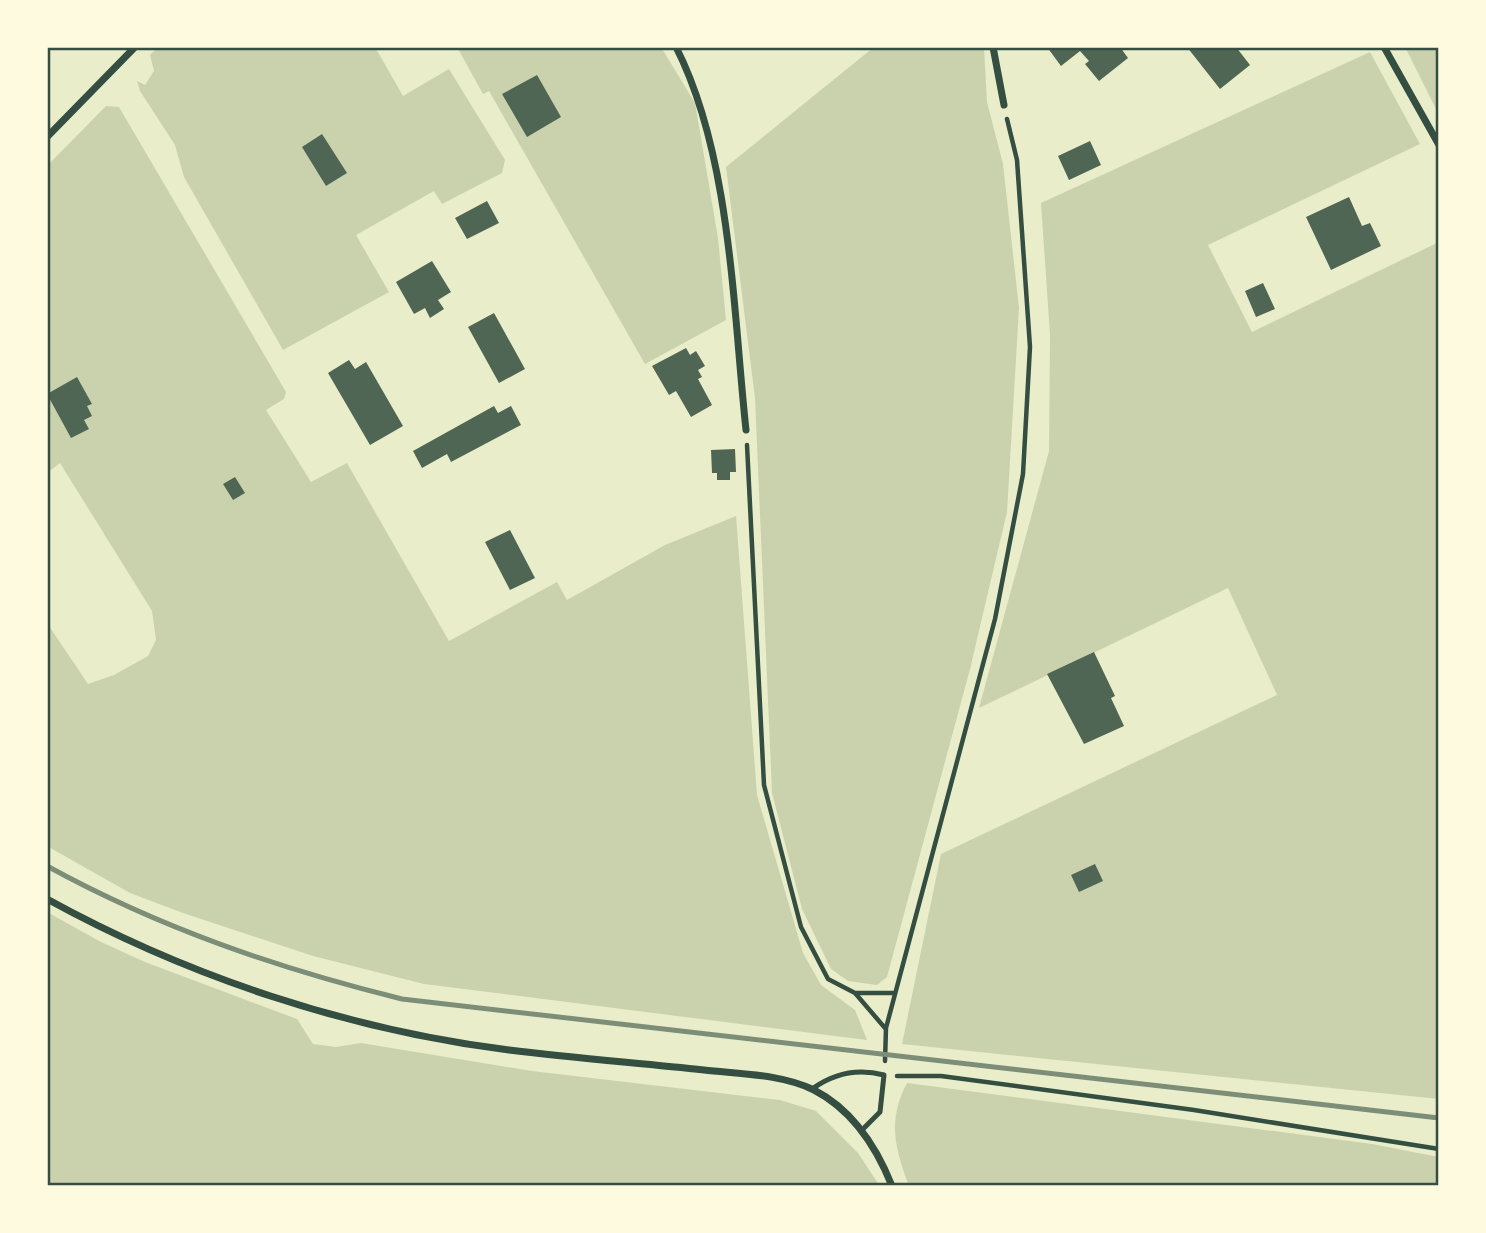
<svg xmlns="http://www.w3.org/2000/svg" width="1486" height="1233" font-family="Montserrat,sans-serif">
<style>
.green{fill:#cad2ad}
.building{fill:#4f6655}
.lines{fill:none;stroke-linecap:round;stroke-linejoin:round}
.path{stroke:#344e41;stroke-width:4.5}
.service{stroke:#344e41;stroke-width:5}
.minor{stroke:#344e41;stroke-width:7}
.rail{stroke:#7c8e77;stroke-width:5}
.neatline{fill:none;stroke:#344e41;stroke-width:2.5}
</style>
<rect width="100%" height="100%" fill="#e9edc9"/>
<path class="green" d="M 158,47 L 375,47 L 403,96 L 449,69 L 505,160 L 502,173 L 442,204 L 434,191 L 356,235 L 389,292 L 283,350 L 184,177 L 175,145 L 140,91 L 137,81 L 145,85 L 154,71 L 150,55 Z
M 457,47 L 661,47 L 695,103 L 718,238 L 726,320 L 645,364 L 489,91 L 483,94 Z
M 874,47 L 984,47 L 987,102 L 1003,164 L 1019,308 L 1007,512 L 970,669 L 887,977 L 877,985 L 848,981 L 831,969 L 802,909 L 772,793 L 755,398 L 726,167 Z
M 1405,47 L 1439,47 L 1439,115 Z
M 1370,52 L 1420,144 L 1208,245 L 1252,332 L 1439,242 L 1439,1099 L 902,1044 L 941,854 L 1277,695 L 1228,588 L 979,708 L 1049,451 L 1050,335 L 1041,203 Z
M 106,106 L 119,107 L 286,392 L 284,399 L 266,410 L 311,482 L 347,463 L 449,641 L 557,582 L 567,600 L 665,545 L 736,516 L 757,795 L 803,953 L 821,985 L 855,1010 L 867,1040 L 424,984 L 313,956 L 183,913 L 130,893 L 47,846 L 47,623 L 88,684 L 114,675 L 148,656 L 156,640 L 152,611 L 60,463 L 47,473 L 47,166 Z
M 47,912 L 101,942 L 145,962 L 297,1019 L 313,1044 L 336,1047 L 361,1043 L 532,1071 L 780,1100 L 816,1111 L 858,1153 L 879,1185 L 47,1186 Z
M 907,1083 L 1372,1144 L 1439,1157 L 1439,1186 L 909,1186 C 895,1148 887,1121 907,1083 Z"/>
<path class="building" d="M 1047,47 L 1120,47 L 1128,58 L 1099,81 L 1085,64 L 1089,61 L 1080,51 L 1061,66 Z
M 1187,47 L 1236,47 L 1250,65 L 1220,89 Z
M 537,75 L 561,117 L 527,137 L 502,94 Z
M 322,134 L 347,173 L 326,186 L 302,147 Z
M 1090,141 L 1101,165 L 1069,180 L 1058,156 Z
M 1349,197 L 1362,226 L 1370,223 L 1381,246 L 1331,270 L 1306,217 Z
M 487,201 L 499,223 L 467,239 L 455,218 Z
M 432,261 L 451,292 L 438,300 L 444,309 L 430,318 L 425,308 L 414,314 L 396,282 Z
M 1263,283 L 1275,309 L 1256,317 L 1245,291 Z
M 494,313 L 525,369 L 499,383 L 468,327 Z
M 686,348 L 690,355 L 696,351 L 705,366 L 698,370 L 702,377 L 698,379 L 712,405 L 691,417 L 676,391 L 669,395 L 652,366 Z
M 349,360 L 355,369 L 366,362 L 403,426 L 370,445 L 328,373 Z
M 77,377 L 92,404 L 87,406 L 92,416 L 84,420 L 89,429 L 71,438 L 47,394 Z
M 494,406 L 498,413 L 511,406 L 521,425 L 451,462 L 447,454 L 422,468 L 413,451 Z
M 735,449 L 736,472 L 730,472 L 730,480 L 717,480 L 717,473 L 712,473 L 711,450 Z
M 235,477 L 245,493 L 233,500 L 223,484 Z
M 510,530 L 535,578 L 510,590 L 485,542 Z
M 1094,652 L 1115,696 L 1111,698 L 1124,726 L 1084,744 L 1047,674 Z
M 1095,864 L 1103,881 L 1079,892 L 1071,875 Z"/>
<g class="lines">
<path class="path" d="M 747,445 L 764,785 L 801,927 L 828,979 L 855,993 L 894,993
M 855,993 L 885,1028
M 885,1061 L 886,1028 L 995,619 L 1023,474 L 1030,347 L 1017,160 L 1007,119
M 897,1076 L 941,1076 L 1194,1110 L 1439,1149"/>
<path class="service" d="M 812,1089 C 834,1073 858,1068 884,1075 L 880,1112 L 862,1130"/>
<path class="minor" d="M 676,47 C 731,155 733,309 746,430
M 993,47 L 1004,105
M 1384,47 L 1439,145
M 47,137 L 135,47
M 47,899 C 189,977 349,1030 509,1050 C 574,1058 639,1063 704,1070 C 739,1074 782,1074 814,1090 C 853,1110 876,1146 892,1186"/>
<path class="rail" d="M 47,866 C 160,928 277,968 402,999 L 1439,1118"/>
</g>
<rect width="1486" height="1233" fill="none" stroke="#fefae0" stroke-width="98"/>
<rect x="49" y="49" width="1388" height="1135" class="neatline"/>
</svg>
